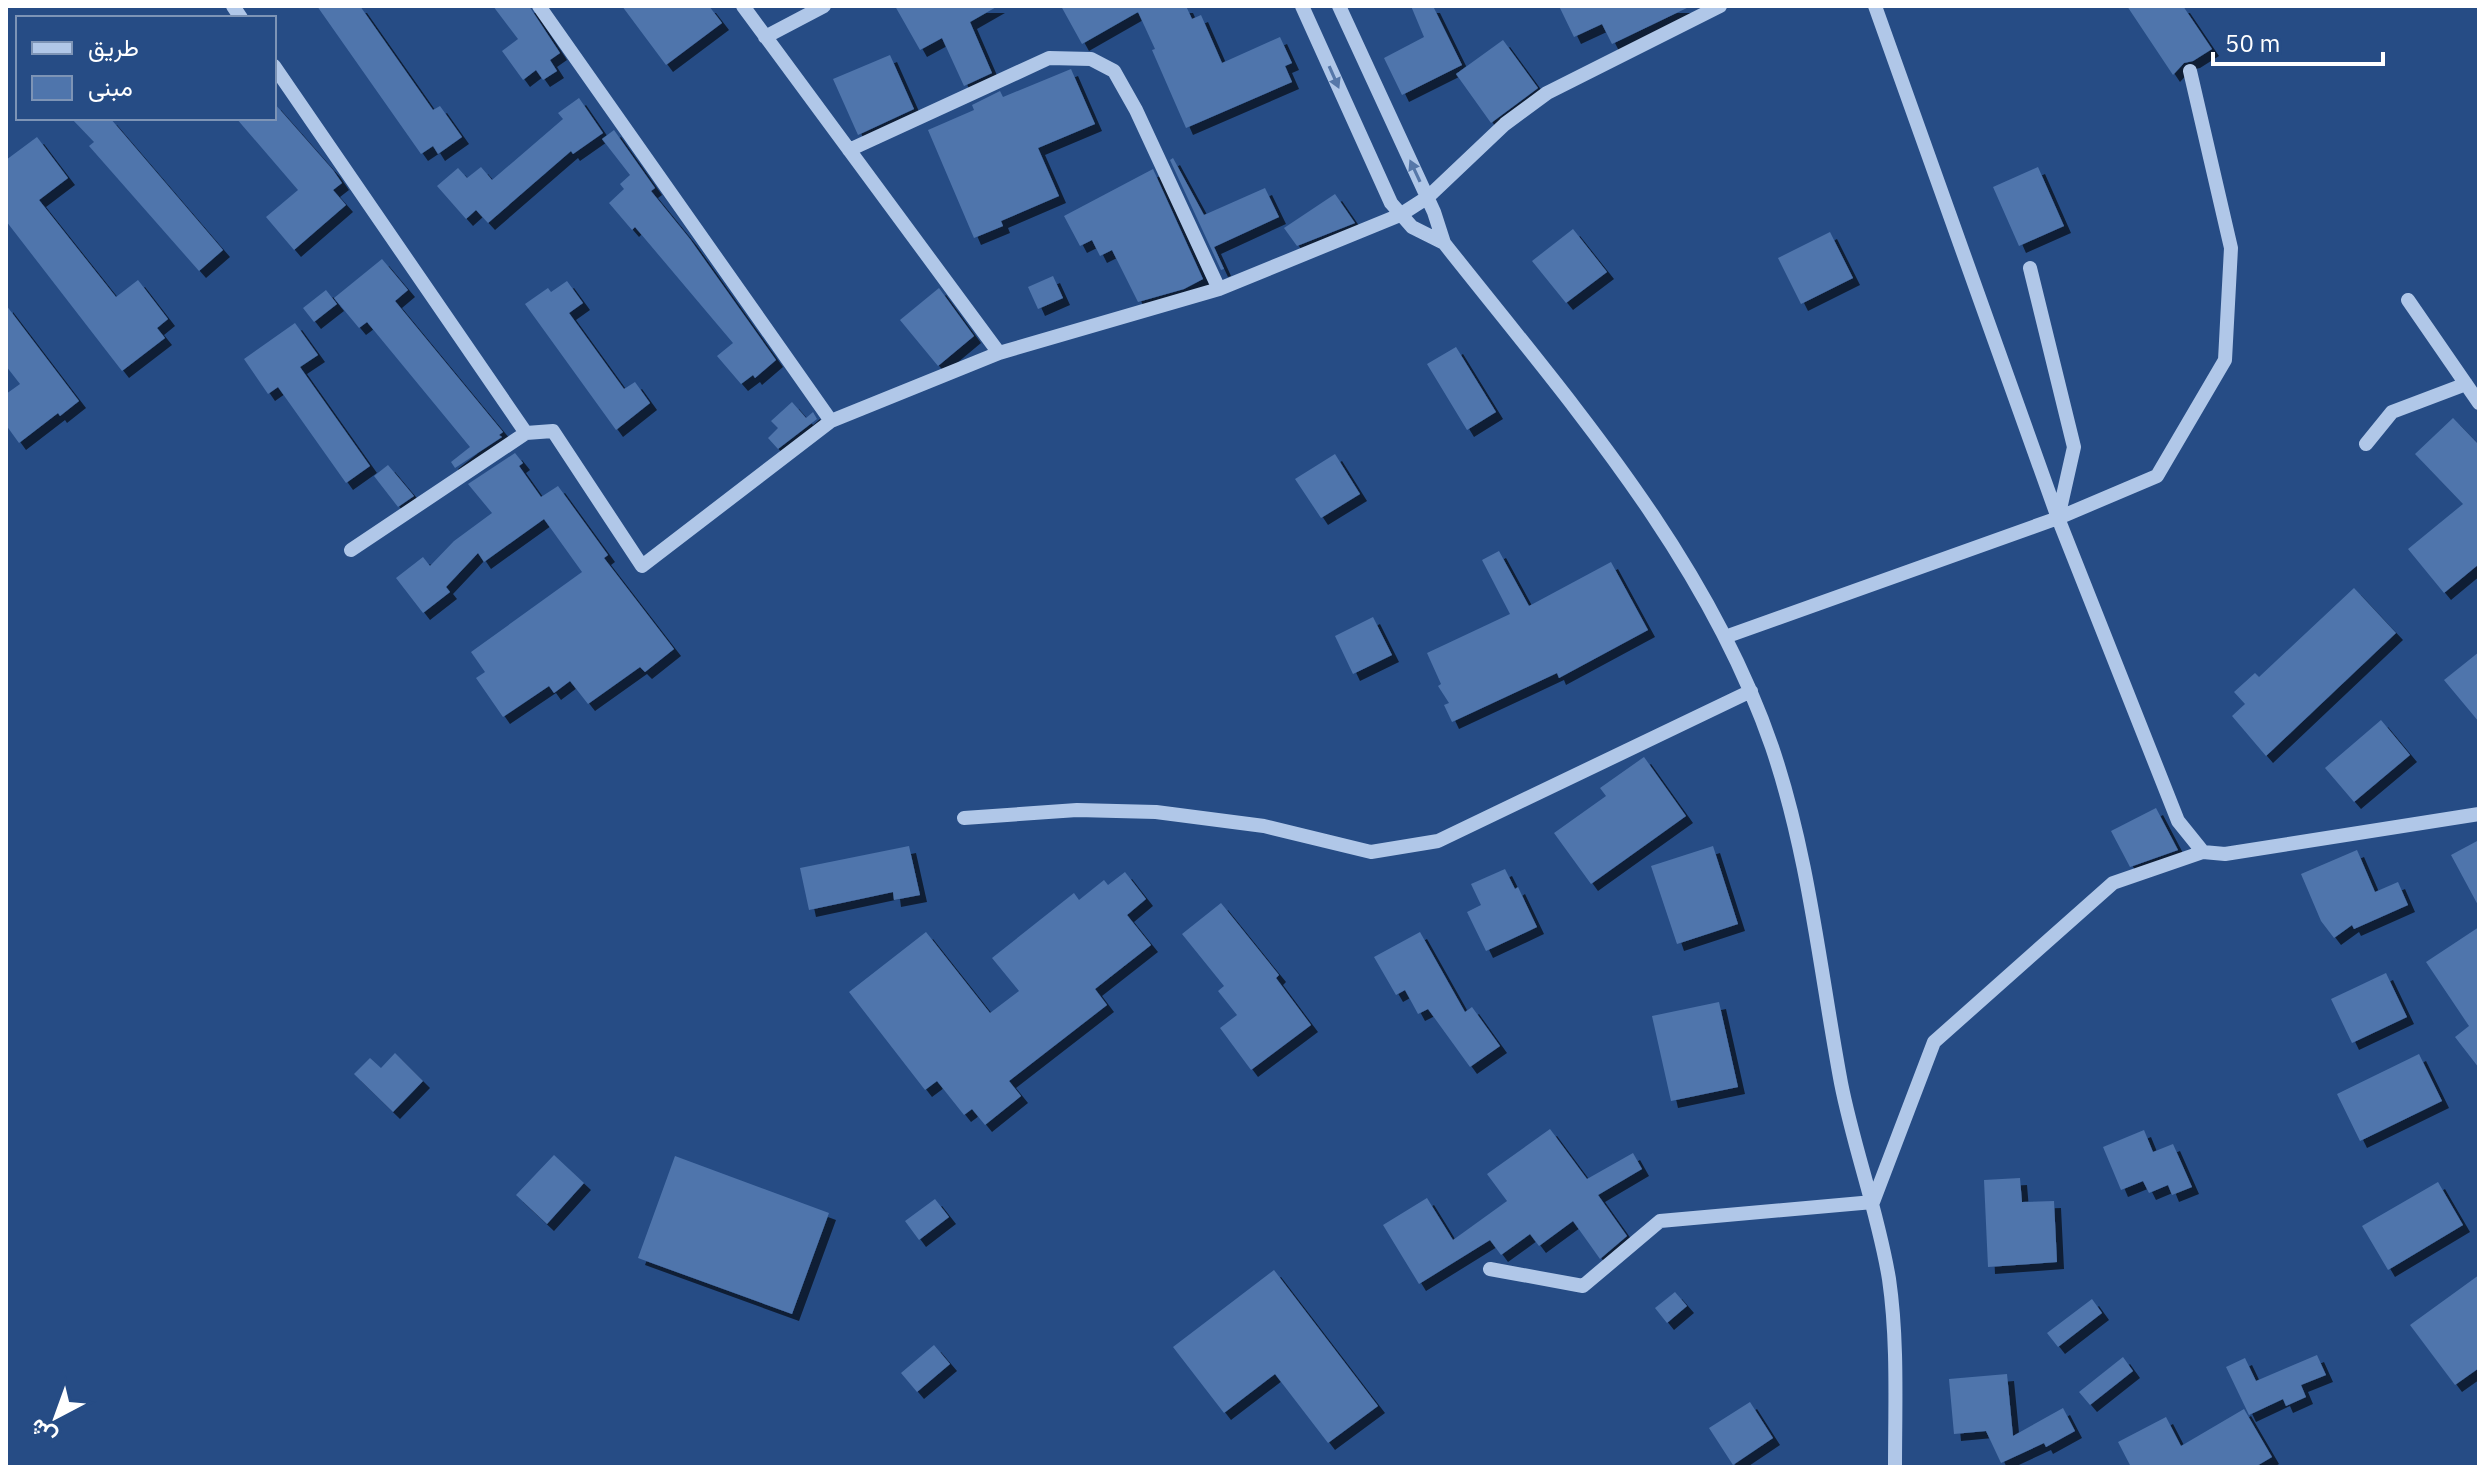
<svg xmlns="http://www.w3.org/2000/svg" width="2485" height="1473" font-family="'IBM Plex Sans',Vazirmatn,sans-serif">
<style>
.building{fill:#4f75ac;filter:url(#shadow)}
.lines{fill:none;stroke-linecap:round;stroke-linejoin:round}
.minor{stroke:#b0c7e8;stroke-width:14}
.oneway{fill:#5677a8}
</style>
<defs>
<filter id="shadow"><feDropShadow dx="7" dy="7" stdDeviation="0" flood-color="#0009"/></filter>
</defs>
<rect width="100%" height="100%" fill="#264c85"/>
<path class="building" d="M 317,6 L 360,6 L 433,110 L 440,106 L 462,137 L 438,154 L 433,146 L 421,154 Z
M 493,6 L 529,6 L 560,53 L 550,60 L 557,71 L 543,80 L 536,70 L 523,80 L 502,51 L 518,39 Z
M 622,6 L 709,6 L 722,23 L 666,65 Z
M 895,6 L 998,6 L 970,22 L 992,73 L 964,86 L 942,38 L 920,50 Z
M 1061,6 L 1186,6 L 1192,19 L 1201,15 L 1222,63 L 1280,37 L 1292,63 L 1285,66 L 1292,82 L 1186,128 L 1152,50 L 1155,49 L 1138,12 L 1082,44 Z
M 1411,6 L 1433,6 L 1462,65 L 1402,95 L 1384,58 L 1424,37 Z
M 1559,6 L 1691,6 L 1612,44 L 1602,24 L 1574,37 Z
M 2127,6 L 2183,6 L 2212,49 L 2193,61 L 2184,63 L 2173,75 Z
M 1503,40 L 1538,88 L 1491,123 L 1456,74 Z
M 890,55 L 914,109 L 858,135 L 833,79 Z
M 1071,69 L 1095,124 L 1038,148 L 1059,196 L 1001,221 L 1003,226 L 974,238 L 928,130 L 974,110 L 972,105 L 1000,91 L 1003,97 Z
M 579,98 L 603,133 L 573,154 L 571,151 L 488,223 L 476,210 L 466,219 L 437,186 L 458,168 L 467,178 L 481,167 L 492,180 L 563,119 L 558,113 Z
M 274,103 L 333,170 L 342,183 L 333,190 L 346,205 L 294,250 L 266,217 L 298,190 L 236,118 L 274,118 Z
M 71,118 L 110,118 L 223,250 L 199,271 L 89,146 L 94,142 Z
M 614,130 L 655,188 L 651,191 L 690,239 L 776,360 L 755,378 L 753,375 L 741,384 L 717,356 L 733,343 L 635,227 L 632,230 L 609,203 L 624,189 L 620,184 L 630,175 L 602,139 Z
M 37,137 L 68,178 L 39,200 L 116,297 L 138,280 L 168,319 L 157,328 L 165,338 L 122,371 L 6,221 L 6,160 Z
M 1173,158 L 1204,215 L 1265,188 L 1279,217 L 1214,247 L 1224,269 L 1221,270 L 1170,160 Z
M 2038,167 L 2064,226 L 2019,246 L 1993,187 Z
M 1153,169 L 1203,279 L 1184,289 L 1138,302 L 1112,250 L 1100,256 L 1092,240 L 1080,246 L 1064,216 Z
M 1335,194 L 1355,223 L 1297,246 L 1284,228 Z
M 1573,229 L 1607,272 L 1566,303 L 1532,261 Z
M 1830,232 L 1853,278 L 1801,304 L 1778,258 Z
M 382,259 L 408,290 L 395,301 L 503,432 L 499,435 L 502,437 L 455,468 L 451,462 L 470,447 L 367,322 L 359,328 L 334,298 Z
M 1053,276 L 1063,298 L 1038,309 L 1028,287 Z
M 567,281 L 583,303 L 569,313 L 624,389 L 635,382 L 650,403 L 616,430 L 525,304 L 548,288 L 551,292 Z
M 939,288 L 974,336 L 938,366 L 900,320 Z
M 326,290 L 337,304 L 314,322 L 303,308 Z
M 6,305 L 79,401 L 60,416 L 58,413 L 19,443 L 6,425 L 6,394 L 20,384 L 6,366 Z
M 295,323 L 318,355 L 300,367 L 370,466 L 346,483 L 278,387 L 268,394 L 244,359 Z
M 1456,347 L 1496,412 L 1467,430 L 1427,364 Z
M 792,402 L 806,418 L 813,412 L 817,419 L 778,449 L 768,438 L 778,428 L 771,421 Z
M 2453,418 L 2479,445 L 2479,564 L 2444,593 L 2408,549 L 2463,504 L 2415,454 Z
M 515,453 L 523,463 L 519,466 L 541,497 L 558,486 L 608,555 L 604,558 L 674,649 L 645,672 L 640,667 L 588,704 L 570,681 L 554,693 L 549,686 L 503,717 L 476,678 L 485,672 L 471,652 L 582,572 L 544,519 L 484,562 L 478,553 L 446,587 L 450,592 L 423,613 L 396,578 L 423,557 L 430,566 L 454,541 L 492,513 L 468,484 Z
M 1335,454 L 1360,494 L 1321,518 L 1295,479 Z
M 388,465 L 414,496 L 398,507 L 374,476 Z
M 1499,551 L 1529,606 L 1611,562 L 1648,630 L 1559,678 L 1557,673 L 1452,722 L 1444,705 L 1449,703 L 1438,686 L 1441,684 L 1427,653 L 1510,614 L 1482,560 Z
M 2354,588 L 2396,633 L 2266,756 L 2232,716 L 2245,704 L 2234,692 L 2255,673 L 2259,677 Z
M 1373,617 L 1392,655 L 1353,674 L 1335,636 Z
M 2479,652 L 2479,722 L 2444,680 Z
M 2381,720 L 2410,755 L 2354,802 L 2325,768 Z
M 1644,757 L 1686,816 L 1591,884 L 1554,833 L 1606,796 L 1600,788 Z
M 2156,808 L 2178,850 L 2130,867 L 2111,831 Z
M 2479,840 L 2479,907 L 2451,855 Z
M 909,846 L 920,895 L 894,900 L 893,892 L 809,910 L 800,868 Z
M 1713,846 L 1738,924 L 1677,944 L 1651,866 Z
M 2357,850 L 2375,892 L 2398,882 L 2408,905 L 2354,929 L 2352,925 L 2334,938 L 2321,921 L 2301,874 Z
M 1505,869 L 1515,889 L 1518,887 L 1537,927 L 1486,951 L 1467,912 L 1481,905 L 1471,884 Z
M 1125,872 L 1146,899 L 1127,915 L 1151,945 L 1095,989 L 1107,1005 L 1009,1081 L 1021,1096 L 985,1125 L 972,1109 L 964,1115 L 937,1081 L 925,1090 L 849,992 L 926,932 L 990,1013 L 1019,991 L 992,958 L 1074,893 L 1079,900 L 1104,880 L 1108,885 Z
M 1221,903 L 1279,975 L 1276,978 L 1311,1025 L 1251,1070 L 1220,1028 L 1237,1015 L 1218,991 L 1224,986 L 1182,934 Z
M 2479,927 L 2479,1068 L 2455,1037 L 2469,1026 L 2426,962 Z
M 1420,932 L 1465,1012 L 1472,1007 L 1500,1046 L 1470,1067 L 1428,1009 L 1418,1014 L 1405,990 L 1396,995 L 1374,957 Z
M 2386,973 L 2407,1017 L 2352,1043 L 2331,999 Z
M 1719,1002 L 1738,1087 L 1671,1101 L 1652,1016 Z
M 395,1053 L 423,1081 L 393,1112 L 354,1074 L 370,1058 L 381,1068 Z
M 2419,1054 L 2442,1101 L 2360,1141 L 2337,1094 Z
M 1550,1129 L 1587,1179 L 1633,1153 L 1642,1169 L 1598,1195 L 1627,1236 L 1600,1259 L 1573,1221 L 1539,1246 L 1530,1234 L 1501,1255 L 1490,1240 L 1419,1284 L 1383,1225 L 1427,1198 L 1453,1240 L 1507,1201 L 1487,1174 Z
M 2144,1130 L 2153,1152 L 2173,1144 L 2192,1187 L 2172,1195 L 2168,1185 L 2149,1193 L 2143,1181 L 2121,1190 L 2103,1147 Z
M 554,1155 L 584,1183 L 547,1224 L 516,1195 Z
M 675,1156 L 829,1213 L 792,1314 L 638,1258 Z
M 2020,1178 L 2022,1202 L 2054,1201 L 2057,1262 L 1988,1267 L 1984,1180 Z
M 2438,1182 L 2463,1225 L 2388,1270 L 2362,1226 Z
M 935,1199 L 949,1217 L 919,1240 L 905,1221 Z
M 1274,1270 L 1378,1406 L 1328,1443 L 1275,1374 L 1224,1413 L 1173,1347 Z
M 2479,1275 L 2479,1368 L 2455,1385 L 2410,1325 Z
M 1675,1292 L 1687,1306 L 1667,1323 L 1655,1308 Z
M 2092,1299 L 2102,1313 L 2058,1347 L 2047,1333 Z
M 934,1345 L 950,1364 L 917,1392 L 901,1373 Z
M 2317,1355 L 2326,1375 L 2301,1385 L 2306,1397 L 2286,1406 L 2283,1399 L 2249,1415 L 2226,1367 L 2245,1358 L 2256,1381 Z
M 2123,1357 L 2133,1371 L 2090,1405 L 2079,1392 Z
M 2007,1374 L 2013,1436 L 2063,1408 L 2075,1431 L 2046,1447 L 2044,1443 L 2001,1463 L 1986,1431 L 1954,1434 L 1949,1379 Z
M 1750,1402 L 1773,1438 L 1733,1465 L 1709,1428 Z
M 2244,1409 L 2272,1457 L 2255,1467 L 2131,1467 L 2118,1442 L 2166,1417 L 2181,1446 Z"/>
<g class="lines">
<path class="minor" d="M 233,6 L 241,18
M 539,6 L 831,421
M 743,6 L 999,353 L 1219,289 L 1400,215 L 1428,197 L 1505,124 L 1547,93 L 1720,6
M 1302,6 L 1391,203 L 1412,227 L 1444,243
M 1339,6 L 1434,212 L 1444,243 C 1568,400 1706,555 1772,747 C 1809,856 1820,971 1841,1083 C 1854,1149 1878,1212 1889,1279 C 1898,1341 1895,1405 1895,1467
M 1875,6 L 2058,518 L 2178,821 L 2203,852 L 2225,854 L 2479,814
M 765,37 L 824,6
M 274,66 L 526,433
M 849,150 L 1049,58 L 1091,59 L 1114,71 L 1136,110 L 1219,289
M 2030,268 L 2074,447 L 2058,518
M 2408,300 L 2479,403
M 2366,444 L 2392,412 L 2466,384
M 351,550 L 526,433 L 553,431 L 642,566 L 831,421 L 999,353
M 1725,637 L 2058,518 L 2157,476 L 2225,360 L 2231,248 L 2190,71
M 964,818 L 1077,810 L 1156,812 L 1264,826 L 1371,852 L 1438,841 L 1751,691
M 1490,1269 L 1583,1286 L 1660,1221 L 1873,1202 L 1934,1042 L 2113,883 L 2203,852"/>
</g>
<defs><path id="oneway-solid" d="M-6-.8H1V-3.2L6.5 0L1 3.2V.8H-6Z" transform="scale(2)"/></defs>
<g class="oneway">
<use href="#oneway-solid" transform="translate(1334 77) rotate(66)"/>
<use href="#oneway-solid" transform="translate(1415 171) rotate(-115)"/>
</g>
<rect width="2485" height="1473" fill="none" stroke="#ffffff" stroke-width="16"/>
<rect x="16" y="16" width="260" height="104" fill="#264c85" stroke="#7d94b6" stroke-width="2"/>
<rect x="32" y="42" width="40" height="12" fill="#b0c7e8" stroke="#7d94b6" stroke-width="2"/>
<text x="88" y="56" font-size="24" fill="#ffffff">طريق</text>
<rect x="32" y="76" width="40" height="24" fill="#4f75ac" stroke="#7d94b6" stroke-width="2"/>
<text x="88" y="96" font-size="24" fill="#ffffff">مبنى</text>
<g transform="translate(56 1417) rotate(221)" stroke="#264c85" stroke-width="6" paint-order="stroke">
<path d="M0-6L14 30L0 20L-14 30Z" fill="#ffffff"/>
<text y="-12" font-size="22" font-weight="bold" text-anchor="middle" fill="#ffffff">ش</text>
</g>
<path d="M2213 52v12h170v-12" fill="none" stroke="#ffffff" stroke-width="4"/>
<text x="2225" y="52" font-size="24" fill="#ffffff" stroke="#264c85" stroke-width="6" paint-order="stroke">50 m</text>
</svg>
